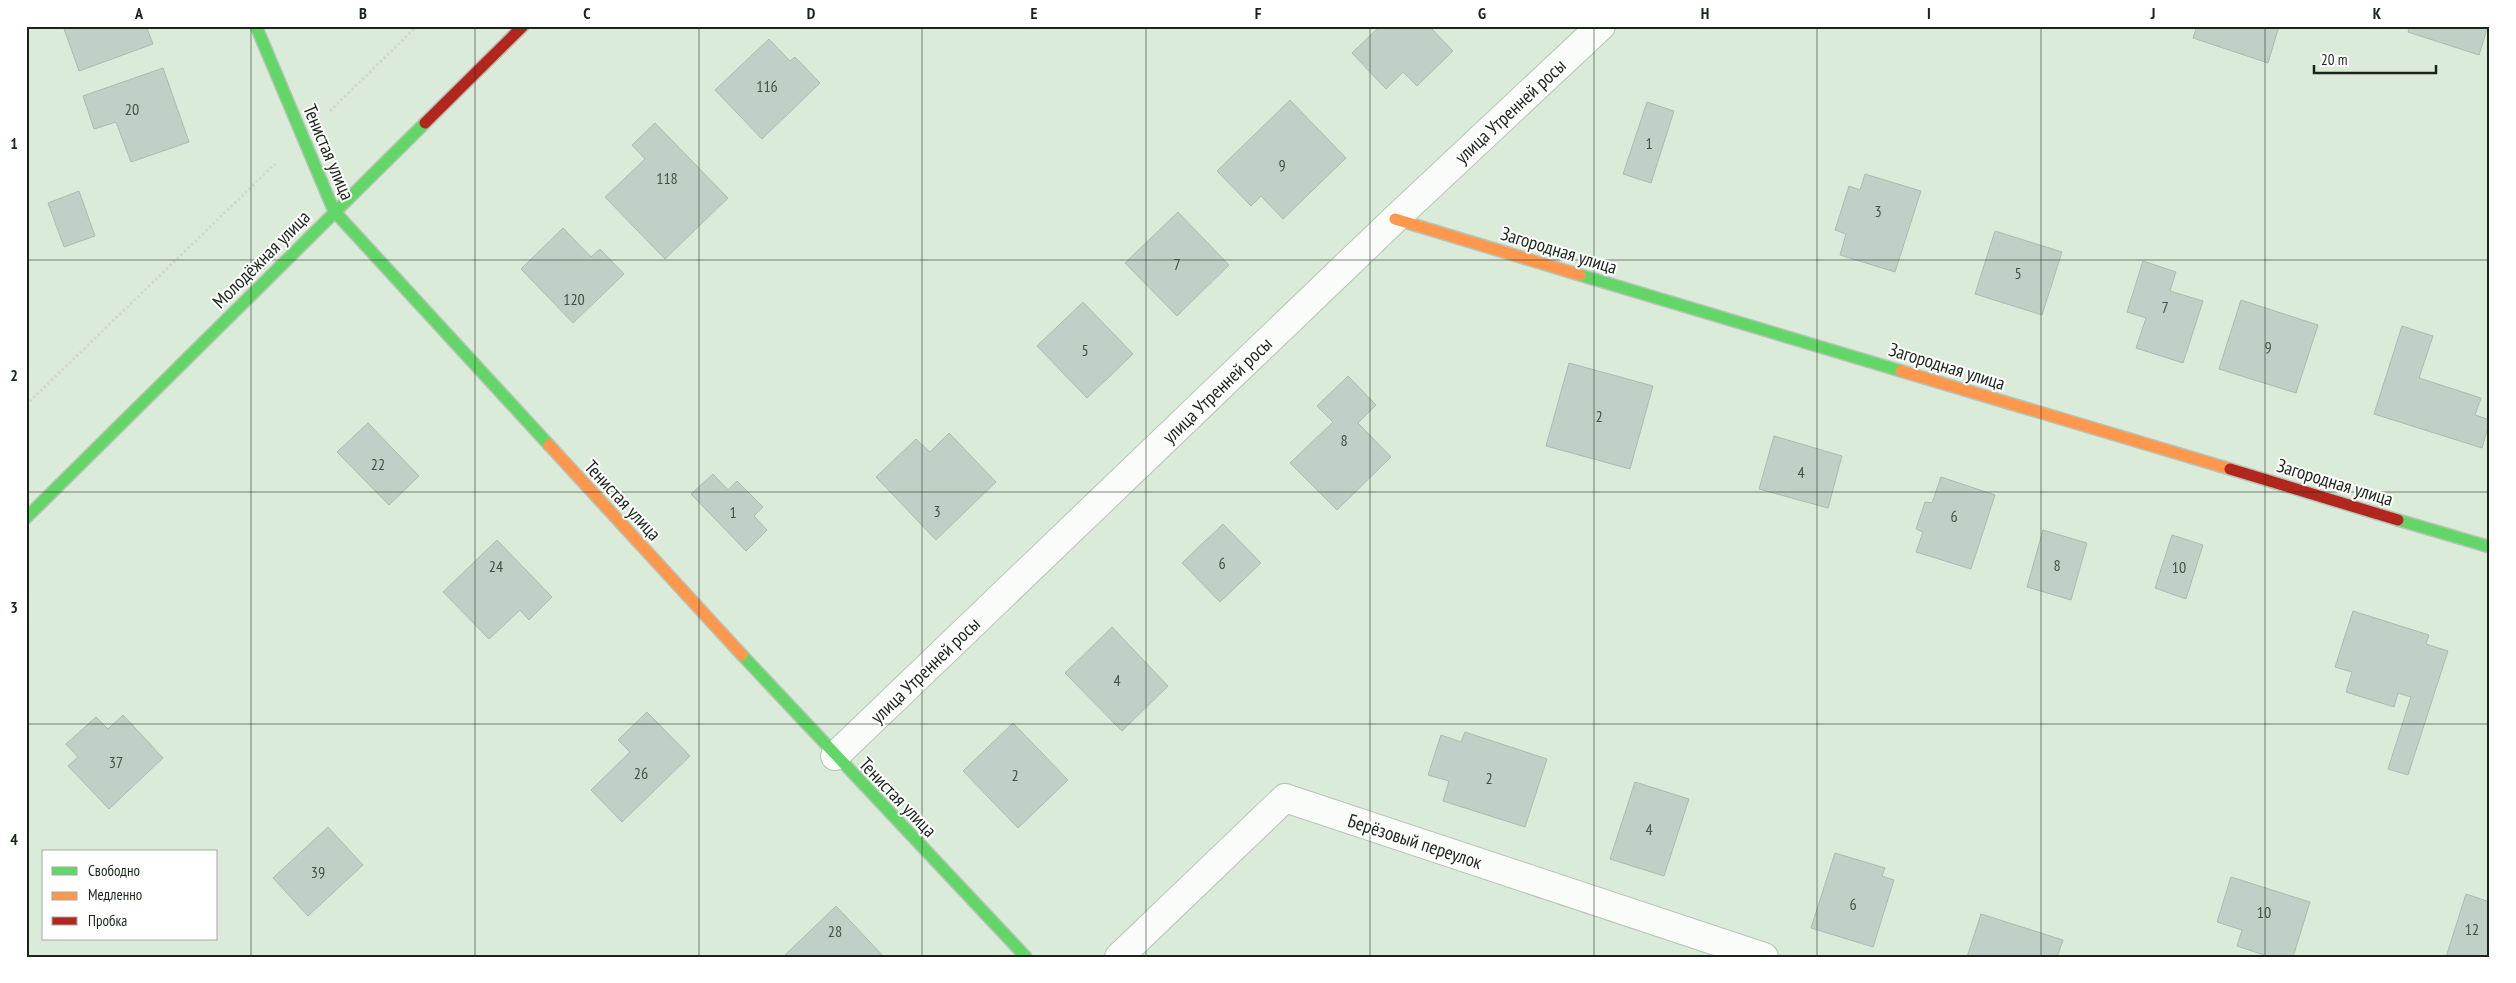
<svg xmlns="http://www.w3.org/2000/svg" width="2516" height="983" font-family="'PT Sans Narrow',sans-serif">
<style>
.building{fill:#c1d0c6;stroke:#acbbb1}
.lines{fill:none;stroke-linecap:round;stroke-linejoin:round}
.street-casing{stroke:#b7c3b6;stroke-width:30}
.fast-casing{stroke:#b7c3b6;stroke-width:14}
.slow-casing{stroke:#b7c3b6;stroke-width:14}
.jam-casing{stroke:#b7c3b6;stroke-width:14}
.path{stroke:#d2d7d2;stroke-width:3;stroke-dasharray:2.5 2.5;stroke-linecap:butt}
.street{stroke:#fafcf9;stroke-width:28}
.fast{stroke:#63d668;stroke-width:11}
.slow{stroke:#ff974d;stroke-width:11}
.jam{stroke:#b3261e;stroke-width:11}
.grid{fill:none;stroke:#1a251a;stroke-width:1;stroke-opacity:0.55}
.labels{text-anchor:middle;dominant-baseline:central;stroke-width:4;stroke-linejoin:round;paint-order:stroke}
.number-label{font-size:16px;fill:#445045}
.street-label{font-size:19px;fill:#1a251a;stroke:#fff}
.neatline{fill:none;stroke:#1a251a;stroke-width:2}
.grid-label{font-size:16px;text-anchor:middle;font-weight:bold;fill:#1a251a}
</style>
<rect width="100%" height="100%" fill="#dbebda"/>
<path class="building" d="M 63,26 L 146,26 L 153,44 L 79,71 Z
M 1380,26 L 1429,26 L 1453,51 L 1417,86 L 1403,72 L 1386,89 L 1352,53 Z
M 2197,26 L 2279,26 L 2268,63 L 2193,38 Z
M 2410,26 L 2488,26 L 2479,55 L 2408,32 Z
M 769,39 L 790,61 L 795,57 L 820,83 L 762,139 L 715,90 Z
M 163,68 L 189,142 L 131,162 L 116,122 L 94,129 L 83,96 Z
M 1290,100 L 1346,158 L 1283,219 L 1261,196 L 1251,206 L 1217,171 Z
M 1647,102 L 1674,111 L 1651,183 L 1623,174 Z
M 655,123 L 728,198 L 665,259 L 605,197 L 645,159 L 632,145 Z
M 1865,174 L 1921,191 L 1895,272 L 1840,255 L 1846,234 L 1835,230 L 1849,186 L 1860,190 Z
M 79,191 L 95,236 L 64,247 L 48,203 Z
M 1178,212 L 1229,265 L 1177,316 L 1125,263 Z
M 563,228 L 591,257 L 600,249 L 624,274 L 573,323 L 521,269 Z
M 1995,231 L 2062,252 L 2042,315 L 1975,294 Z
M 2143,261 L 2176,272 L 2170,291 L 2203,301 L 2183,363 L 2136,348 L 2146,318 L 2127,312 Z
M 2241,300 L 2318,325 L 2296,393 L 2219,369 Z
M 1083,302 L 1133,354 L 1087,398 L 1037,346 Z
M 2402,326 L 2433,336 L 2419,378 L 2481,398 L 2475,415 L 2490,420 L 2482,448 L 2374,414 Z
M 1569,363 L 1653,386 L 1630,469 L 1546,446 Z
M 1348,376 L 1376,405 L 1358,423 L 1391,457 L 1337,510 L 1290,463 L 1333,422 L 1317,406 Z
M 368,423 L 419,476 L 389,505 L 337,452 Z
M 949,433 L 996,482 L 936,540 L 876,477 L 916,439 L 930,452 Z
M 1774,436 L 1842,456 L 1828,508 L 1759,489 Z
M 713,474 L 728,490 L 737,481 L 763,507 L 754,516 L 767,530 L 746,551 L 691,494 Z
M 1941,477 L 1995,495 L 1971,569 L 1916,552 L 1923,532 L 1916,529 L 1925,502 L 1932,503 Z
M 1223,524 L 1261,563 L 1220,602 L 1182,563 Z
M 2043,530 L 2087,543 L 2071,600 L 2027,587 Z
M 2172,535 L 2203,545 L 2186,599 L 2155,588 Z
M 497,540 L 552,597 L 529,620 L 520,610 L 489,639 L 443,592 Z
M 2353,611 L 2429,635 L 2426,644 L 2448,651 L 2408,775 L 2388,769 L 2411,697 L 2398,693 L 2394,707 L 2346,692 L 2352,672 L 2335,667 Z
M 1112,627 L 1168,686 L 1122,731 L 1065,673 Z
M 647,712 L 690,756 L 622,822 L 591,790 L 630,752 L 618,740 Z
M 123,715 L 163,758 L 109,809 L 68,766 L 78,757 L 66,744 L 96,717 L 108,729 Z
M 1013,723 L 1068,780 L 1018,828 L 963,771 Z
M 1465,732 L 1547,759 L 1525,827 L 1443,801 L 1449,781 L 1428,775 L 1441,735 L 1461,742 Z
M 1635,782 L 1689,799 L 1664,876 L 1610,859 Z
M 328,827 L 363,865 L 308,916 L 273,878 Z
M 1835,853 L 1885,868 L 1882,876 L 1894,880 L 1873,947 L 1811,928 Z
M 2231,877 L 2310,902 L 2293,957 L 2270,957 L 2237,946 L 2242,930 L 2217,922 Z
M 2466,894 L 2490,902 L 2490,957 L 2446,957 Z
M 836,906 L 884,957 L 783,957 Z
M 1981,914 L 2063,940 L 2057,957 L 1967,957 Z"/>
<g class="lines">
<defs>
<path id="street" d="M 835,756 L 1395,219 L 1601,26
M 1119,957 L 1285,798 L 1764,957"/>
<path id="fast" d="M 256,26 L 334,211 L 549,445
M 1580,275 L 1901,371
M 26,518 L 425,123
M 2398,520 L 2490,547
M 742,655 L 1026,957"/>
<path id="slow" d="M 1395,219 L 1580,275
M 1901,371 L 2230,469
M 549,445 L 742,655"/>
<path id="jam" d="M 425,123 L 523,26
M 2230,469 L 2398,520"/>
</defs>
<use href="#street" class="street-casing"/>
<use href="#fast" class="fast-casing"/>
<use href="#slow" class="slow-casing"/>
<use href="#jam" class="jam-casing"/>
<path class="path" d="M 330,111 L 417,26
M 26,405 L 275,164"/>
<use href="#street" class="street"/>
<use href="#fast" class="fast"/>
<use href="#slow" class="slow"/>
<use href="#jam" class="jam"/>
</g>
<path class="grid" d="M 251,26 L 251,957M 475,26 L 475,957M 699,26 L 699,957M 922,26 L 922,957M 1146,26 L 1146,957M 1370,26 L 1370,957M 1594,26 L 1594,957M 1817,26 L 1817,957M 2041,26 L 2041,957M 2265,26 L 2265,957M 26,260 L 2490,260M 26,492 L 2490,492M 26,724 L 2490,724"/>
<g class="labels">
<g class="number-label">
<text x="767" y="86">116</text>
<text x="132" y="109">20</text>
<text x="1649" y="143">1</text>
<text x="1282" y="165">9</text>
<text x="667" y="178">118</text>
<text x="1878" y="211">3</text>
<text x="1177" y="264">7</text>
<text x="2018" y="273">5</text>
<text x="574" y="299">120</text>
<text x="2165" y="307">7</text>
<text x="2268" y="347">9</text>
<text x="1085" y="350">5</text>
<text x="1599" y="416">2</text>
<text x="1344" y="440">8</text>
<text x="378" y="464">22</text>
<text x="1801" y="472">4</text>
<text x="937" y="511">3</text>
<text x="733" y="512">1</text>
<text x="1954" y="516">6</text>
<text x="1222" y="563">6</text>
<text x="2057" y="565">8</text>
<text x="496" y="566">24</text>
<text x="2179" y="567">10</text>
<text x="1117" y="680">4</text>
<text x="116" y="762">37</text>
<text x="641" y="773">26</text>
<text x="1015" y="775">2</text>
<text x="1489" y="778">2</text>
<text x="1649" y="829">4</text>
<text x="318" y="872">39</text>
<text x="1853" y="904">6</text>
<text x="2264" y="912">10</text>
<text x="2472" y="929">12</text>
<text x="835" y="931">28</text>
</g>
<g class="street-label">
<text transform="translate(1510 111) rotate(-43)">улица Утренней росы</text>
<text transform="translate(329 152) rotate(67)">Тенистая улица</text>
<text transform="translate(1559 250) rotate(17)">Загородная улица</text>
<text transform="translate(261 259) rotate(-45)">Молодёжная улица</text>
<text transform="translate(1947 366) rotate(17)">Загородная улица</text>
<text transform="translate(1217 390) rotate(-44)">улица Утренней росы</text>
<text transform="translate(2335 482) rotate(17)">Загородная улица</text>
<text transform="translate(623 500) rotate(47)">Тенистая улица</text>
<text transform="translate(925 670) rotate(-44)">улица Утренней росы</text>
<text transform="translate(898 797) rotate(46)">Тенистая улица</text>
<text transform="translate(1415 841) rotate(18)">Берёзовый переулок</text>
</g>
</g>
<rect width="2516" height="983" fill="none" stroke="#ffffff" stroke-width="55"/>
<rect x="42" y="850" width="175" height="90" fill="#ffffff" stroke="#a3a8a3"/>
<rect x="52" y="867" width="25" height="8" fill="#63d668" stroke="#a3a8a3"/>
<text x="88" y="876" font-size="15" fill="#1a251a">Свободно</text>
<rect x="52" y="892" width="25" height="8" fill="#ff974d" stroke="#a3a8a3"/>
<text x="88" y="900" font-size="15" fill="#1a251a">Медленно</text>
<rect x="52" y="917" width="25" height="8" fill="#b3261e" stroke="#a3a8a3"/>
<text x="88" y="926" font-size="15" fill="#1a251a">Пробка</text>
<path d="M2314 65v8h122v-8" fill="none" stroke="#1a251a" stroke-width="2.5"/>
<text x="2321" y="65" font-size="15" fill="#1a251a" stroke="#ffffff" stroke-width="4" paint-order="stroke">20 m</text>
<rect x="28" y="28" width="2460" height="928" class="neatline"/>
<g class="grid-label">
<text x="139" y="19">A</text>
<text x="363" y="19">B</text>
<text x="587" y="19">C</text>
<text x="811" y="19">D</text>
<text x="1034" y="19">E</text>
<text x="1258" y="19">F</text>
<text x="1482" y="19">G</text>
<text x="1705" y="19">H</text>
<text x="1929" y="19">I</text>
<text x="2153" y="19">J</text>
<text x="2377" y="19">K</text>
<text x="14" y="149">1</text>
<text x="14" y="381">2</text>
<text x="14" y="613">3</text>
<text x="14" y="845">4</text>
</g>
</svg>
